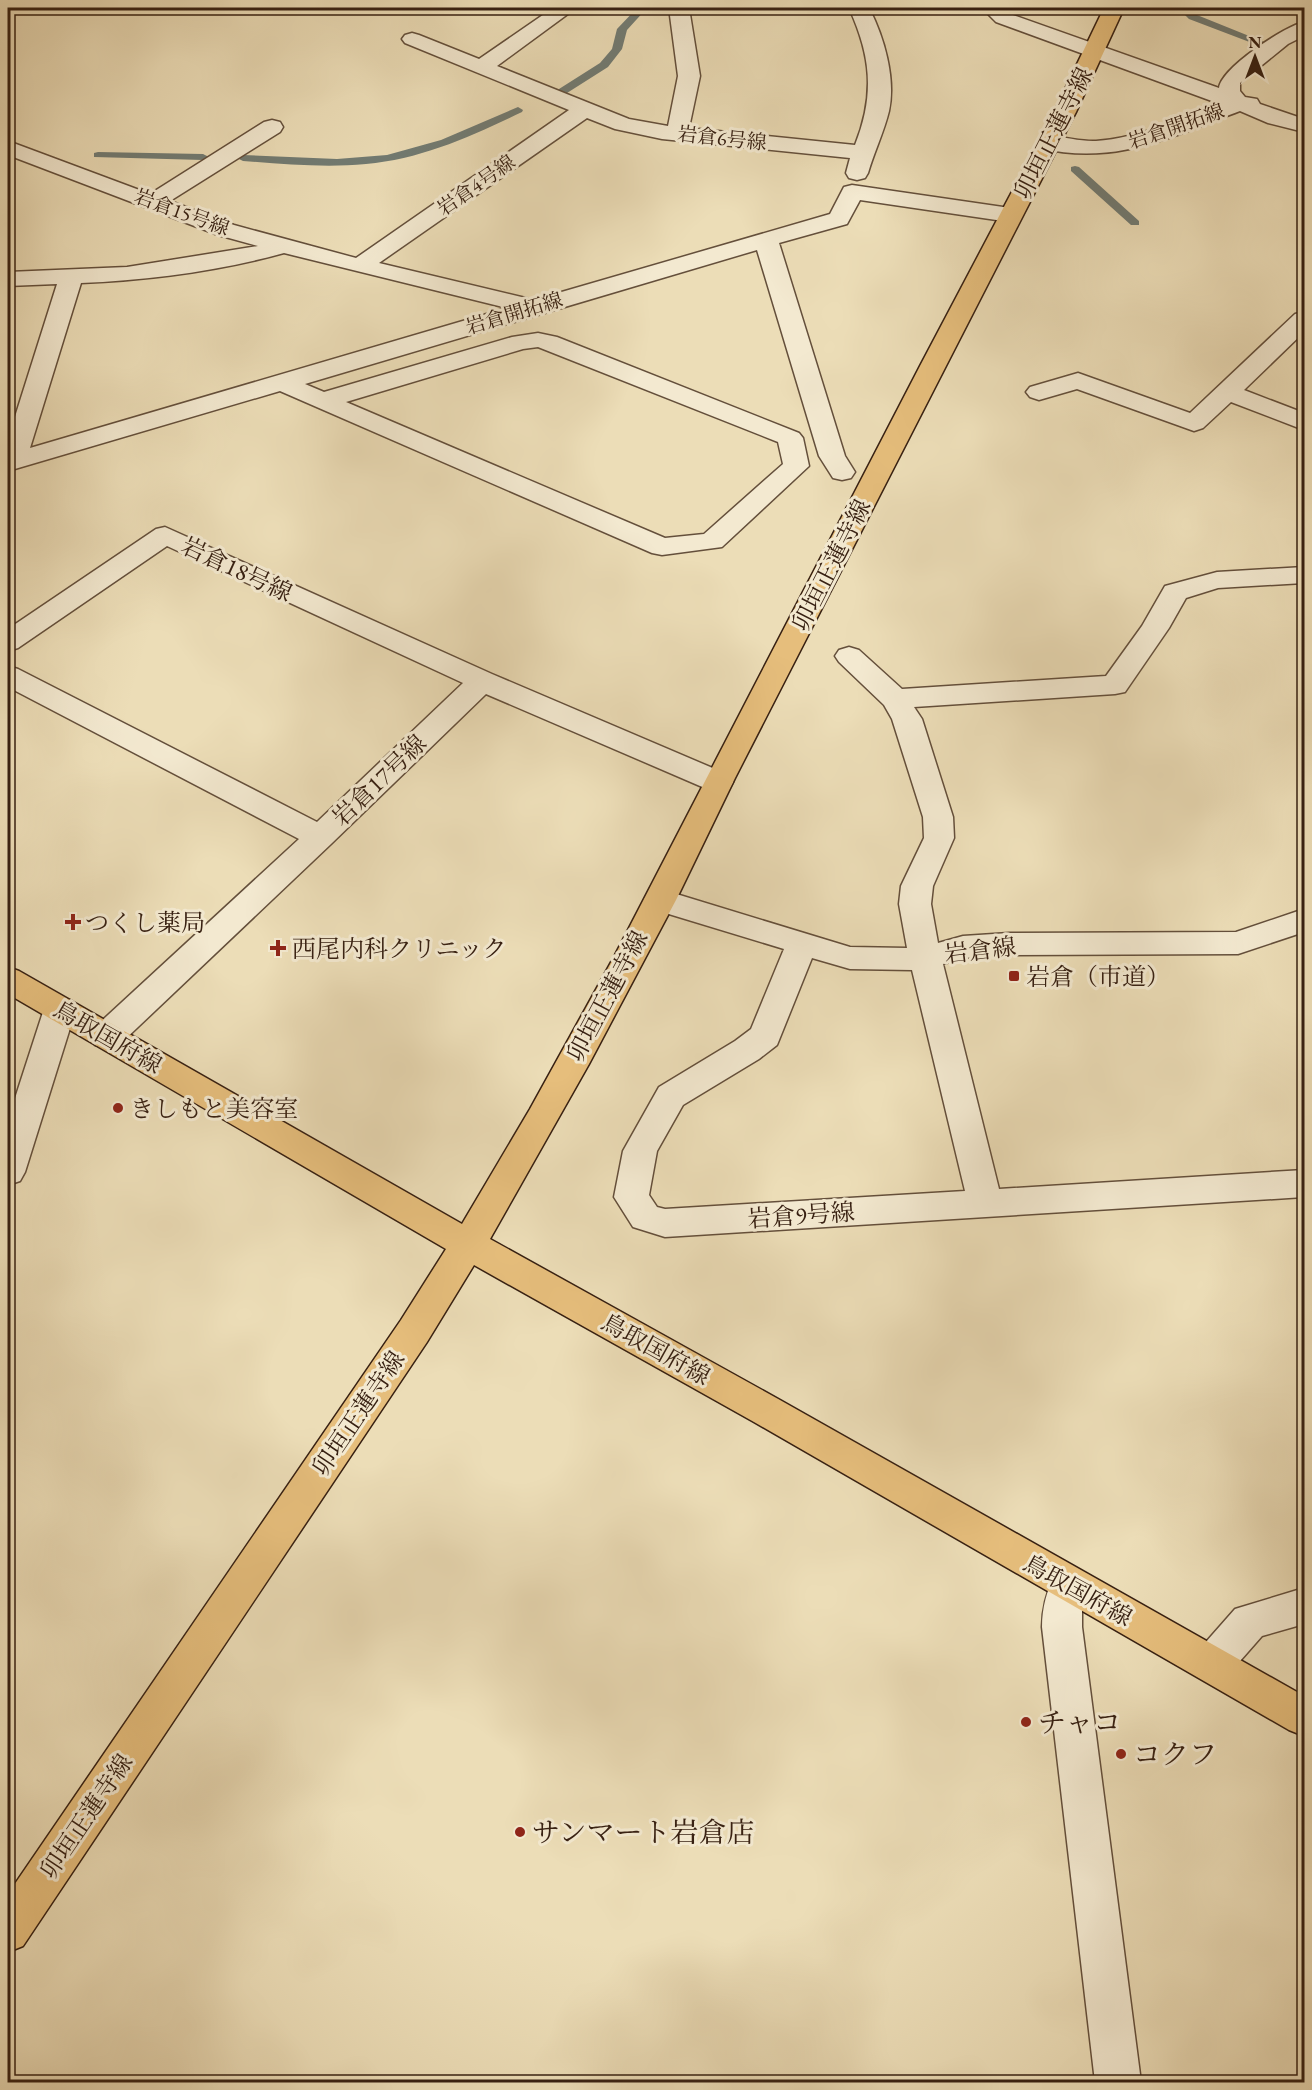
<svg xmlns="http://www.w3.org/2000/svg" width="1312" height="2090" font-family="'EB Garamond','Noto Serif JP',serif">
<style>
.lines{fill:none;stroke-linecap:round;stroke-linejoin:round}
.stream{fill:#727c74;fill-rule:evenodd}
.minor-casing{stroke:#644f3b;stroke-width:3}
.major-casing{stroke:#372012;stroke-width:3}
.minor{fill:#f3e9d0;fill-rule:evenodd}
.major{fill:#e6be7c;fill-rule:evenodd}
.poi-dot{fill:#8f2418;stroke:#f3e9d0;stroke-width:2}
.labels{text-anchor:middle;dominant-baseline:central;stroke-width:6;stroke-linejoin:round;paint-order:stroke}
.far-street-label{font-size:20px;fill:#372012;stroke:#f3e9d0}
.street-label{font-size:24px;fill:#372012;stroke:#f3e9d0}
.poi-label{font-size:24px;fill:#372012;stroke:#f3e9d0;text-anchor:start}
.near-poi-label{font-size:28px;fill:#372012;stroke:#f3e9d0;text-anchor:start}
</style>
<rect width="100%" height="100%" fill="#ecddb7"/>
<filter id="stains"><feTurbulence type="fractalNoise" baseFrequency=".00333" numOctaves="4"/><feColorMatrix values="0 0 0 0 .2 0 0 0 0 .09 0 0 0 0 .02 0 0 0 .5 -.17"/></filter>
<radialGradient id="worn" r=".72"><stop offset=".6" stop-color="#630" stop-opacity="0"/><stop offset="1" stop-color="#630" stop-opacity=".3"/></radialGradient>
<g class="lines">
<path class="stream" d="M 637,8 L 647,8 L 627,30 L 622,49 L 608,67 L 567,93 L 559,93 L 559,89 L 600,63 L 612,49 L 617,29 Z
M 1182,8 L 1192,8 L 1197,15 L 1269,44 L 1260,46 L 1189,19 L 1182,12 Z
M 518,107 L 523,110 L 522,112 C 472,136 422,159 366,164 C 325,168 284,164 243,161 L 237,158 L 243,155 L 337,159 L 387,155 L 441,140 Z
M 98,152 L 203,154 L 209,157 L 203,160 L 94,157 L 94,153 Z
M 1075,166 L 1079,167 L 1139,221 L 1139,225 L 1131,225 L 1071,171 L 1071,167 Z"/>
<defs>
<path id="minor" d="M 553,8 L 576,8 L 497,66 L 629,119 L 668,126 L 678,76 L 669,8 L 689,8 L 700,76 L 689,128 L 855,145 C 875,95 871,56 849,8 L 869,8 C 884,37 896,78 889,111 C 884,132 874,152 868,173 L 865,178 L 857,180 L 849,178 L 846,173 L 850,158 L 662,139 L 615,129 L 587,118 L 379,263 L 534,300 L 830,214 L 844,187 L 852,185 L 1010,208 L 1018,210 L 1022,215 L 1018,220 L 1010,222 L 860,200 L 847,224 L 779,243 L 845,456 L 855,472 L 851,478 L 842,480 L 833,478 L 819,456 L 757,250 L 305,384 L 324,392 L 512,337 L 538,333 L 557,337 L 799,433 L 803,438 L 809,466 L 722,547 L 662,555 L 652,553 L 280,391 L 8,471 L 8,439 L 57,284 L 8,286 L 8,272 L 127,267 L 258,246 L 218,235 L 8,155 L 8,141 L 150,194 L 264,122 L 272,120 L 280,122 L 283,127 L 280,132 L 170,201 L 234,225 L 356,258 L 569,110 L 405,43 L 402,39 L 405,35 L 412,33 L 419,35 L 479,59 ZM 284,253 L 507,308 L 30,448 L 81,283 C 149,280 219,271 284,253 ZM 538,347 L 778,442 L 783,464 L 704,534 L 665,538 L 346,402 L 523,349 Z
M 982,8 L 1004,8 L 1010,14 L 1219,88 C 1221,68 1285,26 1304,22 L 1304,36 L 1288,44 L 1240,83 L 1240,91 L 1245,97 L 1257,99 L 1260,104 L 1304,119 L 1304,132 L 1268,123 L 1240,111 C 1171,137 1115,166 1040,148 L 1037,143 L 1040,138 C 1058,134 1077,142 1096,141 C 1139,138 1179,119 1220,104 L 996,22 Z
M 1304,312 L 1304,332 L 1244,390 L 1304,413 L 1304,430 L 1231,402 L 1203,428 L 1194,431 L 1077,389 L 1039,400 L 1030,397 L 1026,392 L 1030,387 L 1078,373 L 1190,413 L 1295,314 Z
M 165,527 L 492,674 L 729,775 L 733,782 L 729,789 L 718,792 L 707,789 L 486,694 L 331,844 L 119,1045 L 107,1048 L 95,1045 L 91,1036 L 95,1027 L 299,839 L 8,687 L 8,666 L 18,669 L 317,822 L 463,683 L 167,546 L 18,648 L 8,651 L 8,629 L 156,529 Z
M 1304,567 L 1304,583 L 1218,588 L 1186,598 L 1169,628 L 1125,692 L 1115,694 L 914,707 L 922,719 L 953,817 L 954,838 L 933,886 L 931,904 L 938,943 L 963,936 L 1009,933 L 1236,932 L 1304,909 L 1304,932 L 1238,954 L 1009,955 L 963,958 L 943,964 L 999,1189 L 1304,1170 L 1304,1197 L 665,1237 L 633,1227 L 614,1197 L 623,1151 L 659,1087 L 735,1041 L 751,1029 L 784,949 L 649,908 L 644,900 L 649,892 L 660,889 L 850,947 L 907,948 L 899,904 L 901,886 L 924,838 L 923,817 L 892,719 L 884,705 L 839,662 L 835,656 L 839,650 L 849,647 L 859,650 L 902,689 L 1106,676 L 1142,626 L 1165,586 L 1217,572 ZM 812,958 L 850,969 L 912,970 L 965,1191 L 665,1209 L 657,1207 L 649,1195 L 657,1151 L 683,1105 L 759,1059 L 777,1045 Z
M 60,997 L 72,1001 L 76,1009 L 25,1172 L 20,1181 L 8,1185 L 8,1120 L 44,1009 L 48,1001 Z
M 1069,1567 L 1083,1573 L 1089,1585 L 1082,1609 L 1082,1627 L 1141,2082 L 1095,2082 L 1042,1627 C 1042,1607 1047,1591 1055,1573 Z
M 1304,1588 L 1304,1624 L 1262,1636 L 1226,1677 L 1212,1682 L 1198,1677 L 1192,1664 L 1198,1651 L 1235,1609 Z"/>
<path id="major" d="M 1104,8 L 1124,8 L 1076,112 L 735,778 L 676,900 L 589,1064 L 490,1239 L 780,1400 L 1304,1696 L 1304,1736 L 1289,1730 L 754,1422 L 474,1265 L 427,1342 L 23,1946 L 8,1952 L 8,1894 L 401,1320 L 446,1249 L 8,994 L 8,967 L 19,971 L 462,1224 L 530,1109 L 615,955 L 920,366 L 1054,112 Z"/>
</defs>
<use href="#minor" class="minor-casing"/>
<use href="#major" class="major-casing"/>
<use href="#minor" class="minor"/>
<use href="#major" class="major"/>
</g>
<g class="poi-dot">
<path d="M70 913h6v6h6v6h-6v6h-6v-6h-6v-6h6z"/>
<path d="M275 939h6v6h6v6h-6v6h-6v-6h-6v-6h6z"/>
<rect x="1008" y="970" width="12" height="12" rx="3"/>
<circle cx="118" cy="1108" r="6"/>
<circle cx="1026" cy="1722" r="6"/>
<circle cx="1121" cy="1754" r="6"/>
<circle cx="520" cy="1832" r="6"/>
</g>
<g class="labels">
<g class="far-street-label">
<text transform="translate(1176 126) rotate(-19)">岩倉開拓線</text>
<text transform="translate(722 138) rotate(6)">岩倉6号線</text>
<text transform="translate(476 185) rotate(-35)">岩倉4号線</text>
<text transform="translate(182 212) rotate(20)">岩倉15号線</text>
<text transform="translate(514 313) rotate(-17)">岩倉開拓線</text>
</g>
<g class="street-label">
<text transform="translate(1053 133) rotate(-63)">卯垣正蓮寺線</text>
<text transform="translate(831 565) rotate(-63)">卯垣正蓮寺線</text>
<text transform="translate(237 569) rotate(25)">岩倉18号線</text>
<text transform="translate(379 780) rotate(-44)">岩倉17号線</text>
<text transform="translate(980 950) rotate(-7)">岩倉線</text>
<text transform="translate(607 996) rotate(-62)">卯垣正蓮寺線</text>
<text transform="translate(108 1037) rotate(30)">鳥取国府線</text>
<text transform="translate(801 1215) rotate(-4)">岩倉9号線</text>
<text transform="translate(656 1349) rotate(29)">鳥取国府線</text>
<text transform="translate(358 1413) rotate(-56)">卯垣正蓮寺線</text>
<text transform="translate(1078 1590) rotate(29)">鳥取国府線</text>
<text transform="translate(86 1816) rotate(-56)">卯垣正蓮寺線</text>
</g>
<g class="poi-label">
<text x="85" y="922">つくし薬局</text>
<text x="292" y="948">西尾内科クリニック</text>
<text x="1026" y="976">岩倉（市道）</text>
<text x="130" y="1108">きしもと美容室</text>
</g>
<g class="near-poi-label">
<text x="1038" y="1722">チャコ</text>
<text x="1133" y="1754">コクフ</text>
<text x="532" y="1832">サンマート岩倉店</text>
</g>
</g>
<rect width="1312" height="2090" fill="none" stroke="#ecddb7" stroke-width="30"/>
<rect x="9" y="9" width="1294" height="2072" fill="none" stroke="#372012" stroke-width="3"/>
<rect x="15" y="15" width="1282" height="2060" fill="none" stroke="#372012" stroke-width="1.5"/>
<g transform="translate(1255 57)" stroke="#f3e9d0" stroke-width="4.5" paint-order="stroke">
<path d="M0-4.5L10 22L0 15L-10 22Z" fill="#372012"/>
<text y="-9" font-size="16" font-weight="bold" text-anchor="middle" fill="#372012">N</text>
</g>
<rect width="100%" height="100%" filter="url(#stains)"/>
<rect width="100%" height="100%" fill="url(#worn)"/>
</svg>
